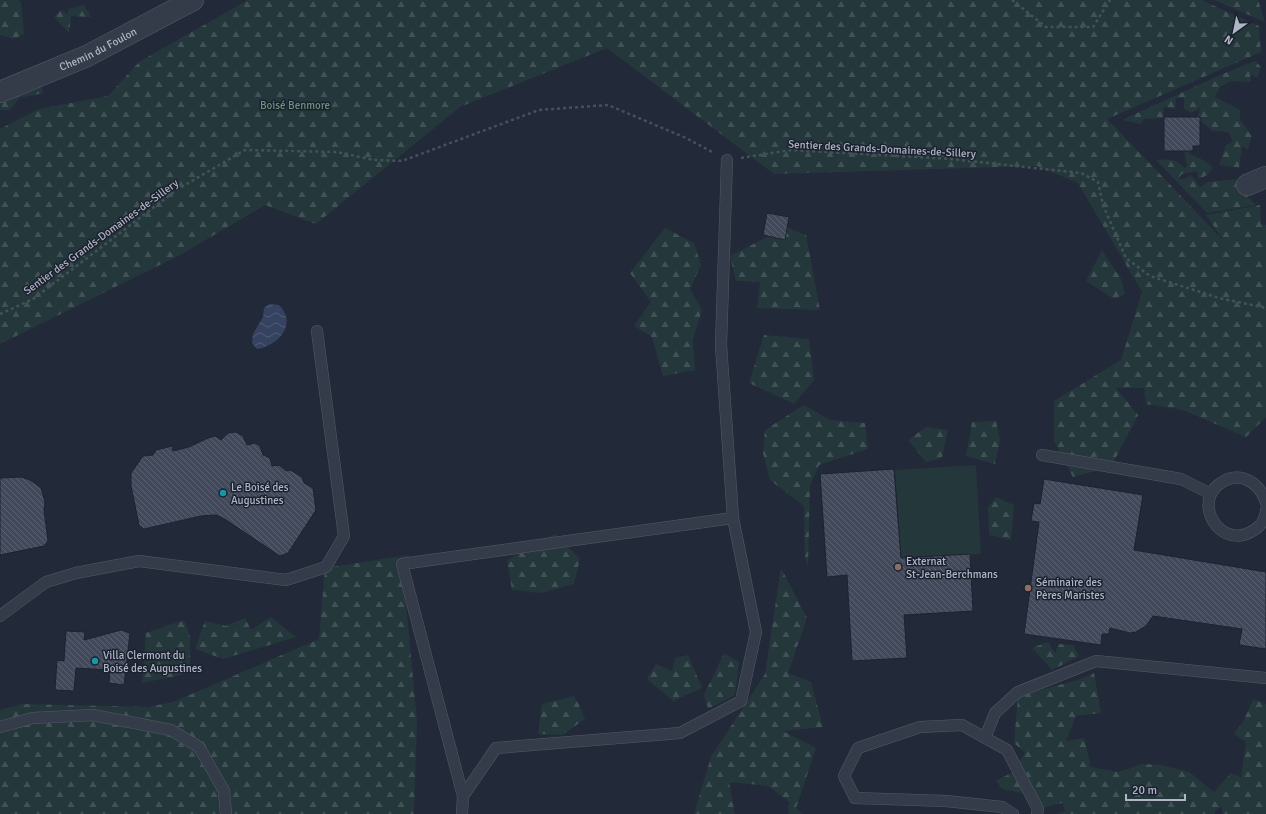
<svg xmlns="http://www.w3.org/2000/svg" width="1266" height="814" font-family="Signika,sans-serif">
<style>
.green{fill:#24373b}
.forest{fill:url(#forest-firs)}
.water{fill:url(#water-waves)}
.building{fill:url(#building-back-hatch);stroke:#1c2330}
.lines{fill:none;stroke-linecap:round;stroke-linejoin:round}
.lane-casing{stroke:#535967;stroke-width:12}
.street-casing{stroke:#535967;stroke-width:22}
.path{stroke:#415357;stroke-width:2.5;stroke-dasharray:3 3;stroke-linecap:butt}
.lane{stroke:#353c49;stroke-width:11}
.street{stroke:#353c49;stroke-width:21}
.culture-dot{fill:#0f9aa8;stroke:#1b212e;stroke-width:1.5}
.education-dot{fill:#8d6e63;stroke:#1b212e;stroke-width:1.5}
.labels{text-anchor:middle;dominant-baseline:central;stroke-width:3;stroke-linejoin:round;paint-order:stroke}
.street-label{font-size:11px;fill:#b0b6c6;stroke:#1b212e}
.park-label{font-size:11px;fill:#679676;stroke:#1b212e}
.poi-label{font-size:11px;fill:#b0b6c6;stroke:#1b212e;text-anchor:start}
</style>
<defs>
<pattern id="forest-firs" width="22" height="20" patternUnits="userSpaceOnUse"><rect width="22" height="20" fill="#24373b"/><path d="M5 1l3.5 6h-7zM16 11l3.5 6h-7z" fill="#415256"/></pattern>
<pattern id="water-waves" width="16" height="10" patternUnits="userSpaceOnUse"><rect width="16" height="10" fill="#354360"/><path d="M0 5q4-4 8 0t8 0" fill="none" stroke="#505c75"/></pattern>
<pattern id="building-back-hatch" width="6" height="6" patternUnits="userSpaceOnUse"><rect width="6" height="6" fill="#41495b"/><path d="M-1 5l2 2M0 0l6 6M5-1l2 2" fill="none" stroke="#5a6171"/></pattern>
</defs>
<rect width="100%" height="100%" fill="#222a39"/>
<path class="green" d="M 976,465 L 981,554 L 901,558 L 895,470 Z"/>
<path class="forest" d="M 0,0 L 18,0 L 21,2 L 24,34 L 14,39 L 0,35 Z
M 248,0 L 1201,0 L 1259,26 L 1261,52 L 1107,119 L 1224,241 L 1206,215 L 1260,205 L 1261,224 L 1266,225 L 1266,417 L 1246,437 L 1183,410 L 1146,404 L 1144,388 L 1116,388 L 1138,415 L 1111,467 L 1073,477 L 1054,441 L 1054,401 L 1121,360 L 1142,292 L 1078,183 L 1037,166 L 774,174 L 607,48 L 460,107 L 316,224 L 265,205 L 180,255 L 0,344 L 0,129 L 39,109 L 108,96 L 139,62 Z
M 1214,0 L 1258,0 L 1265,22 Z
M 84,5 L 91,17 L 71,16 L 69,33 L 54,17 L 61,10 L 67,14 L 69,9 Z
M 1255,61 L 1261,67 L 1257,78 L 1250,74 L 1251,82 L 1231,81 L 1220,87 L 1215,97 L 1240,110 L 1240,120 L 1252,136 L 1248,149 L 1242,146 L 1239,168 L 1219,165 L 1226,145 L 1233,142 L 1228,132 L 1212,131 L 1198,118 L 1200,108 L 1191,113 L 1184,109 L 1184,98 L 1176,98 L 1175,109 L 1164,107 L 1163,118 L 1144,119 L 1141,124 L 1122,120 L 1220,75 Z
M 39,81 L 44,93 L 19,98 L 10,110 L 0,110 L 0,98 Z
M 1184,150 C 1195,158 1204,158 1213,168 L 1207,175 L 1199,179 L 1197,171 L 1182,174 L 1178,179 L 1185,179 L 1191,175 L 1200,187 L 1208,182 L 1239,179 L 1248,197 L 1256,205 L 1207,213 L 1156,160 C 1168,159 1177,158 1185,169 L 1187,165 Z
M 786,227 L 806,235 L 820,310 L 757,308 L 760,282 L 736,281 L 730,256 Z
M 665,228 L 694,243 L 701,265 L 690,289 L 702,310 L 693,339 L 695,370 L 663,376 L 652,337 L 634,326 L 651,302 L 630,273 Z
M 1102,250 L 1121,279 L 1125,294 L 1114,299 L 1086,281 Z
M 764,335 L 809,339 L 814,380 L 794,404 L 749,383 Z
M 804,405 L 830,420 L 865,423 L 868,449 L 819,465 L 810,486 L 808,566 L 805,557 L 804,506 L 770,480 L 763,453 L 765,430 Z
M 996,421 L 1000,441 L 995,464 L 966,456 L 972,422 Z
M 926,427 L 948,430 L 942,458 L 926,462 L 908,440 Z
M 996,497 L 1014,505 L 1011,540 L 989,535 L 988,507 Z
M 555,534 L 580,559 L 574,584 L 540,593 L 512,590 L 507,560 Z
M 409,555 L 404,583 L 417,721 L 414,814 L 0,814 L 0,710 L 22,704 L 148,707 L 173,702 L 319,639 L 325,568 Z
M 781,568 L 807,618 L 788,673 L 811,682 L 823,727 L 783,731 L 816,748 L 796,808 L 803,814 L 788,814 L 789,802 L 768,786 L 729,782 L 735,814 L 694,814 L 711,757 L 765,674 Z
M 271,617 L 296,637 L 223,659 L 195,649 L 205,621 L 226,626 L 245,618 L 251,630 Z
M 184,620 L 190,636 L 190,673 L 142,683 L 146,633 Z
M 1048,642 L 1055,653 L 1059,644 L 1073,645 L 1079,656 L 1052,670 L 1032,648 Z
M 724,653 L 739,662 L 735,695 L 708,709 L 704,695 Z
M 688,655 L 702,688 L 673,701 L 647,679 L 656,664 L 672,671 L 675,658 Z
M 1094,673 L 1101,713 L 1076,716 L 1066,741 L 1084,738 L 1091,767 L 1118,772 L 1142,764 L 1161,765 L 1189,772 L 1214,792 L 1231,773 L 1241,777 L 1246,742 L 1234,734 L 1244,720 L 1253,699 L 1266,704 L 1266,814 L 1223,814 L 1221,806 L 1215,811 L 1215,814 L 1057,814 L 1065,811 L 1063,803 L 1032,810 L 1027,794 L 1002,789 L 996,781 L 1013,772 L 1025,753 L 1014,743 L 1018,696 L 1078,680 Z
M 574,696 L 579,705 L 585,719 L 562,735 L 538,734 L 542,704 Z"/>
<path class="water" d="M 269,304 L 279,305 C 298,324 278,346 257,349 L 252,343 L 253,334 L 263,317 L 264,308 Z"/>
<path class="building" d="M 1164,117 L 1200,117 L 1200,146 L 1193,146 L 1193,151 L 1164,151 Z
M 767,213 L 789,217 L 785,240 L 763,235 Z
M 236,432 L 243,436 L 247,445 L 255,443 L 260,446 L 263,455 L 270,458 L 272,466 L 279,465 L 286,471 L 290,470 L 302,477 L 304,483 L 313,488 L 316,510 L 288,553 L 280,556 L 223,518 L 216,515 L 201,516 L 144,529 L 139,525 L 131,486 L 131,473 L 143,456 L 153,455 L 156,450 L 172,446 L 173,451 L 189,447 L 208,438 L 215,436 L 221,440 L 228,433 Z
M 894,469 L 901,558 L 970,554 L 973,611 L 904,615 L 907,658 L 852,661 L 847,575 L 827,577 L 820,474 Z
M 21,477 L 30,480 L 41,488 L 45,502 L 44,510 L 48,541 L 44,546 L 0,555 L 0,478 Z
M 1044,479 L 1143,495 L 1134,550 L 1266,572 L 1266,649 L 1239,645 L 1242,629 L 1153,616 L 1146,626 L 1136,632 L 1130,633 L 1110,628 L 1109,634 L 1102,634 L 1101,645 L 1024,634 L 1039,522 L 1031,521 L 1034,503 L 1040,504 Z
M 121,630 L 130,633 L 124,685 L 109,683 L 110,670 L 76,668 L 74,691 L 55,690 L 57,660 L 64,661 L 66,631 L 85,632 L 84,640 Z"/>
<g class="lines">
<defs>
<path id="lane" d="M 1042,455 L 1181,479 L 1211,494
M 1266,503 C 1261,485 1243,471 1224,481 C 1189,499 1220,553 1254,530 C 1261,526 1266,518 1266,510
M 0,616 L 46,582 L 76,573 L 139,561 L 286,580 L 326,567 L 344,536 L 317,331
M 0,727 L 33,718 L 93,715 L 171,730 L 199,747 L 224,791 L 226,814
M 985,738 L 995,713 L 1018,692 L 1096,661 L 1266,678
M 463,796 L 496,748 L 680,733 L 741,701 L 756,632 L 733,518 L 721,345 L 727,160
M 462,814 L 463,796 L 402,564 L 733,518
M 1013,814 L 1002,807 L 946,801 L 855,798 L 844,776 L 858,748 L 920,727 L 962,725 L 1007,750 L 1038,809 L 1037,814"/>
<g id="street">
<path id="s1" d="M 0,92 L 87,56 L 193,0"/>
<path d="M 1247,185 L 1266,177"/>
</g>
</defs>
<use href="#lane" class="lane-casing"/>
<use href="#street" class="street-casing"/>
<path class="path" d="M 1012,0 L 1046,27 L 1093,27 L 1110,0
M 741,158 L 791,150 L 951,159 L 1081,173 L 1098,182 L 1103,205 L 1126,258 L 1150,276 L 1219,298 L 1266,308
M 0,314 L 33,299 L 178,189 L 245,150 L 337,152 L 374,160 L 402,161 L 539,110 L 608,105 L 686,138 L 714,153"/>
<use href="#lane" class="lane"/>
<use href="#street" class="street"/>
</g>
<g class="culture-dot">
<circle cx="223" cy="493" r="4"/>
<circle cx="95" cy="661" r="4"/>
</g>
<g class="education-dot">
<circle cx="898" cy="567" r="4"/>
<circle cx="1028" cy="588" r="4"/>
</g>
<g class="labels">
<g class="street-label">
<text stroke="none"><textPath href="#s1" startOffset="107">Chemin du Foulon</textPath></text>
<text transform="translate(882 149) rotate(3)">Sentier des Grands-Domaines-de-Sillery</text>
<text transform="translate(101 237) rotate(-36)">Sentier des Grands-Domaines-de-Sillery</text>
</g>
<g class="park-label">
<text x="295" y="105">Boisé Benmore</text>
</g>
<g class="poi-label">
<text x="231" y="487">Le Boisé des<tspan x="231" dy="13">Augustines</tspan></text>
<text x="906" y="561">Externat<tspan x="906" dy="13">St-Jean-Berchmans</tspan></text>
<text x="1036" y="582">Séminaire des<tspan x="1036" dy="13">Pères Maristes</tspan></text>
<text x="103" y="655">Villa Clermont du<tspan x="103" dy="13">Boisé des Augustines</tspan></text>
</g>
</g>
<g transform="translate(1234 32) rotate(213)" stroke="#1b212e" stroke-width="3" paint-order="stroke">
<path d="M0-3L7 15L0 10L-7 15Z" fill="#b0b6c6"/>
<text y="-6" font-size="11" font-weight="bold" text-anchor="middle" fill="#b0b6c6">N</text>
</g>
<path d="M1126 794v6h59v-6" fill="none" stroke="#b0b6c6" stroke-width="2"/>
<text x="1132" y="794" font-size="12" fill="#b0b6c6" stroke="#1b212e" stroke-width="3" paint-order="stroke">20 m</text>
</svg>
